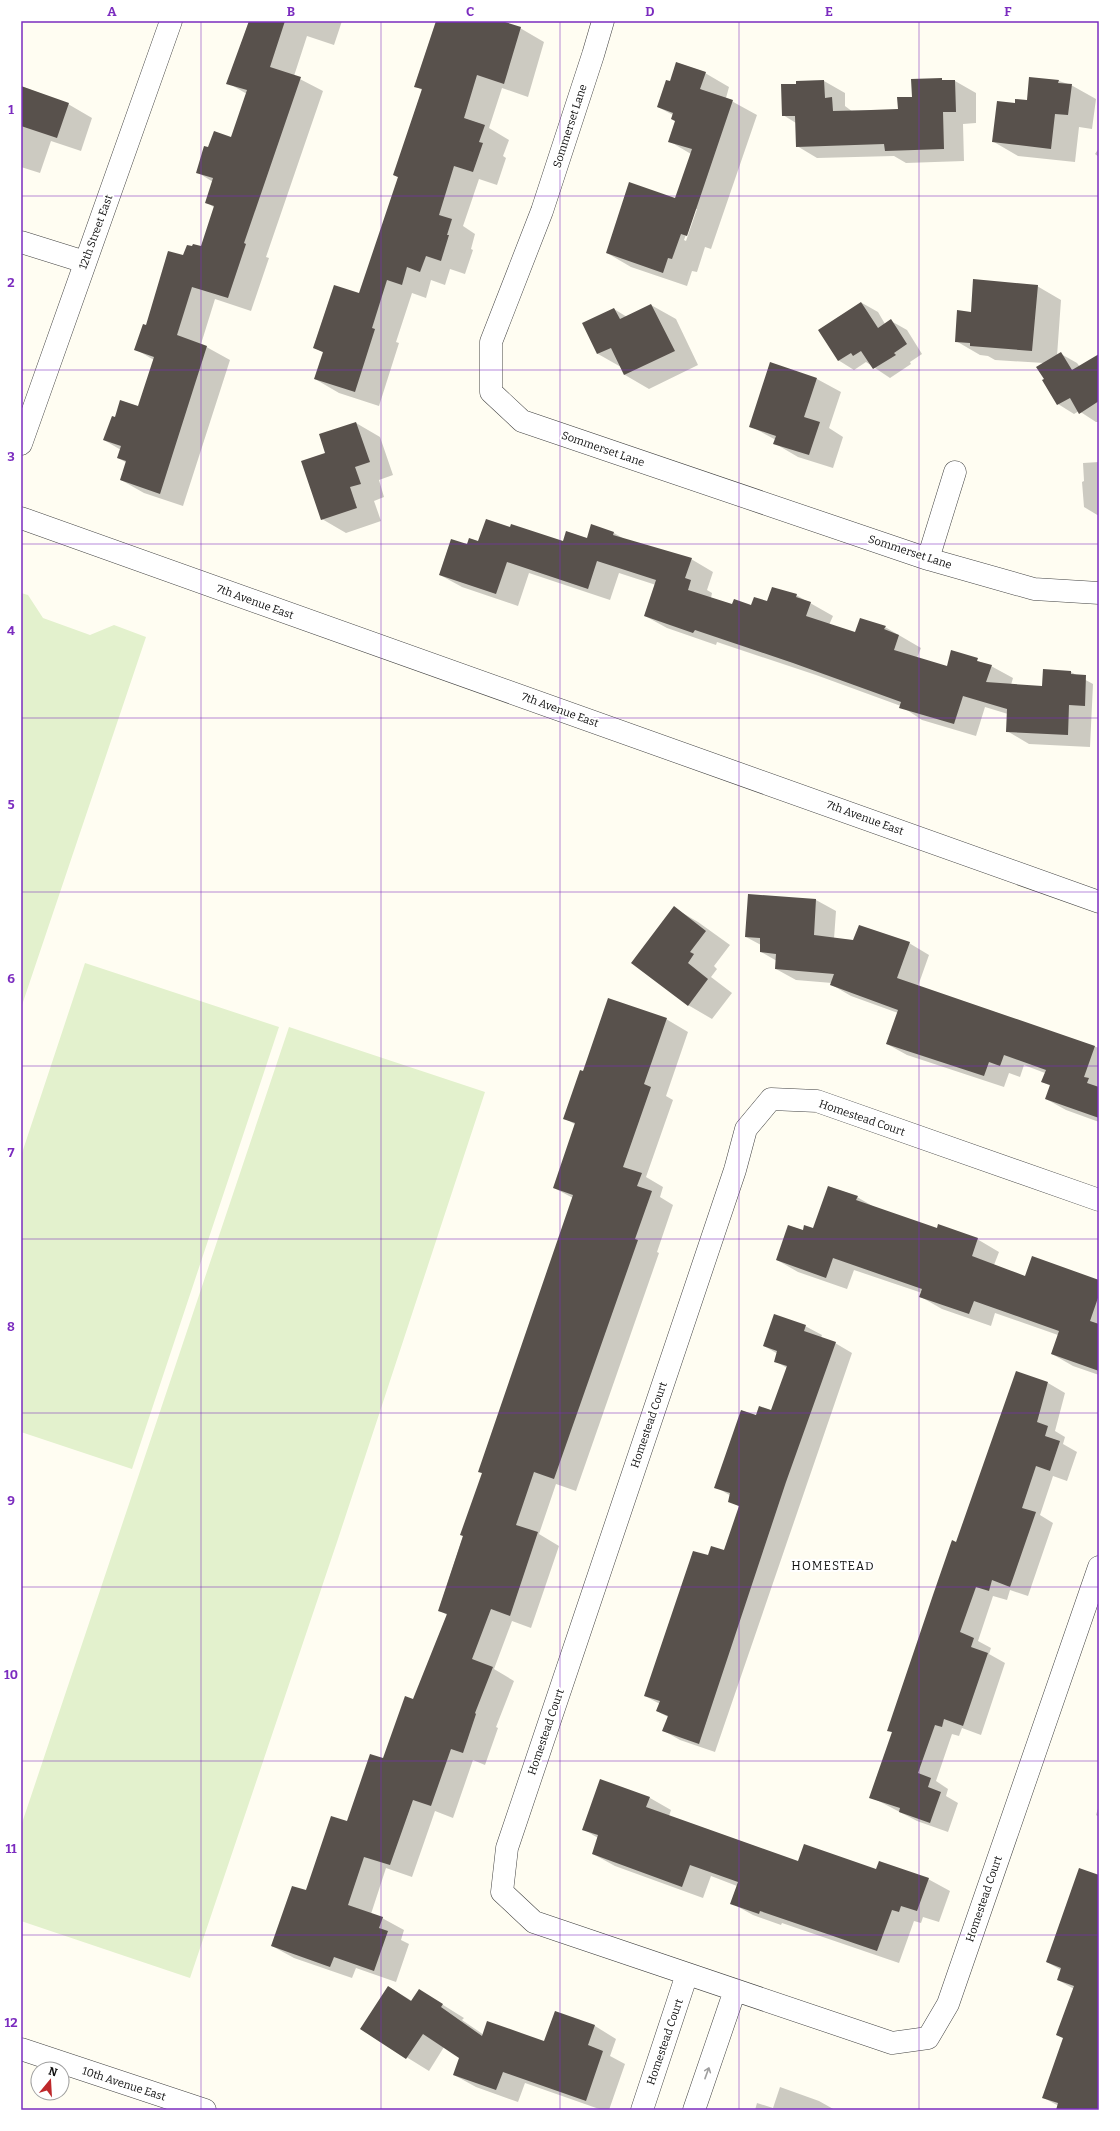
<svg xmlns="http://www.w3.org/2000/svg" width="1120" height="2131" font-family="Bitter,serif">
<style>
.pitch{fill:#e3f1cd}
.shadow{fill:#0003;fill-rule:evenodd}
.building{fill:#58514c}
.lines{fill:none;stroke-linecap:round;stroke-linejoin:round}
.minor-casing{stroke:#424242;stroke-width:23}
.tertiary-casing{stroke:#424242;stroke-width:23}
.minor{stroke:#fff;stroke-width:22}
.tertiary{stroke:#fff;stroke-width:22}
.oneway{stroke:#9f9f9f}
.grid{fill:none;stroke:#7b2cbf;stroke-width:1;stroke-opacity:0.55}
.labels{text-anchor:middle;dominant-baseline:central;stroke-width:4;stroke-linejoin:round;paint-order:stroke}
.street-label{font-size:11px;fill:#0f0f0f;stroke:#fff}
.neighbourhood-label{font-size:12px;letter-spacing:1px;fill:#0f0f0f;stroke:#fff}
.neatline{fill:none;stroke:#7b2cbf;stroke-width:1.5}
.grid-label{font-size:13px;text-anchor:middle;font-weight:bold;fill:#7b2cbf}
</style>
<rect width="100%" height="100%" fill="#fffdf2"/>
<path class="pitch" d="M 21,593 L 28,595 L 43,618 L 90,635 L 114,625 L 146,637 L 21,1008 Z
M 85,963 L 279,1027 L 132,1469 L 21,1432 L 21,1156 Z
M 289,1027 L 485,1092 L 338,1539 L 190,1978 L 21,1921 L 21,1826 Z"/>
<path class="shadow" d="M 249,21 L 342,21 L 334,45 L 307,36 L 294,76 L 323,91 L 266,257 L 269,258 L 251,311 L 215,299 L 201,344 L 230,360 L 183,506 L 144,493 L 121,480 L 127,463 L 118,458 L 121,450 L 104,440 L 115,418 L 139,407 L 154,360 L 135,349 L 184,257 L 202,248 L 215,208 L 206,202 L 213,182 L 197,172 L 209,148 L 232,138 L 247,94 L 228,83 Z
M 437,21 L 499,21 L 520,28 L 544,42 L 528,97 L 502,88 L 489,128 L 509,140 L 503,156 L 506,158 L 497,185 L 479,179 L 463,226 L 475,234 L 471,249 L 473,250 L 465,274 L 450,269 L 445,285 L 431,280 L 426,298 L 412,293 L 396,342 L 399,343 L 379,406 L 339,393 L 315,379 L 324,353 L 315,348 L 360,294 L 399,178 L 394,175 L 422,90 L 415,86 Z
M 705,73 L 729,87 L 726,98 L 757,115 L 711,249 L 705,247 L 697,272 L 692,271 L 687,286 L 631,267 L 607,253 L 676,199 L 691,154 L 669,141 L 676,121 L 673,115 L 658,107 L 671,82 ZM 695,209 L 697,209 L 686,241 L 684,240 Z
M 912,80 L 955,81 L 976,93 L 976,123 L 963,124 L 964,161 L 906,163 L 894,156 L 817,158 L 797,146 L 796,123 L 783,115 L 797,82 L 824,81 L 845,93 L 845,106 L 853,112 L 899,110 L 913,98 Z
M 1059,81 L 1071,85 L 1096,99 L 1092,129 L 1079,127 L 1075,162 L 1018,156 L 994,142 L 1016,104 L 1028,101 Z
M 21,86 L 68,104 L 92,118 L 81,151 L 51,141 L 40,173 L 21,167 Z
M 1099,148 L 1099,157 L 1095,154 Z
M 1037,286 L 1061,300 L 1057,356 L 1061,354 L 1077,363 L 1080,367 L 1099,382 L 1099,422 L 1096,422 L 1079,411 L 1074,414 L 1058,404 L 1045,379 L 1044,363 L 995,360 L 988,356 L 980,355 L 956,341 L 972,313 Z
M 862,303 L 878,312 L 885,324 L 891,321 L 907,330 L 922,354 L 910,362 L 911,364 L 890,378 L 866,362 L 854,370 L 838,360 Z
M 651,305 L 676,319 L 698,365 L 649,389 L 625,375 L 621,367 L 598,354 L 614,309 L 627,317 Z
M 817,379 L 841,392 L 829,428 L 843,437 L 833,468 L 798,457 L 774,443 L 776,440 L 750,426 Z
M 356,423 L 380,437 L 393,475 L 379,480 L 384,497 L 374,501 L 381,521 L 346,533 L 322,519 L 326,453 Z
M 1099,462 L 1099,516 L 1084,507 L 1082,482 L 1084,481 L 1083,463 Z
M 614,533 L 626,540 L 691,559 L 713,572 L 707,590 L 712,593 L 711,598 L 733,605 L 752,606 L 796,595 L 833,616 L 829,625 L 855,633 L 885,627 L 921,648 L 917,658 L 948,667 L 952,651 L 991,666 L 1013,678 L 1011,685 L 1043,687 L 1071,672 L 1093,684 L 1090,747 L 1029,744 L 1007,731 L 1008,714 L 985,707 L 976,736 L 922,720 L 901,706 L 816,675 L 717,642 L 716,645 L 667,628 L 645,616 L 656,585 L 619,573 L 610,600 L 529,573 L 518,606 L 462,587 L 440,575 L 468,545 L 479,543 L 564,542 L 587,539 Z
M 749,895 L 816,900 L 836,911 L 834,939 L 909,943 L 929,955 L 918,986 L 1099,1048 L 1099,1122 L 1066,1110 L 1046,1099 L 1051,1086 L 1042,1082 L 1045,1073 L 1024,1065 L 1020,1077 L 1009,1073 L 1004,1087 L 907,1055 L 887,1044 L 898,1013 L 851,996 L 832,985 L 832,983 L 796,980 L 776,969 L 777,961 L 761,952 L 761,945 L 746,937 Z
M 674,908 L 698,922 L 730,945 L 714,966 L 717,969 L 711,977 L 732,993 L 712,1019 L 688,1005 Z
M 666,1019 L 688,1032 L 666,1096 L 673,1100 L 646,1177 L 663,1187 L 660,1197 L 673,1205 L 657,1252 L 659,1253 L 576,1491 L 556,1484 L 539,1534 L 559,1546 L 531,1628 L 512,1621 L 494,1669 L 514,1681 L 496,1727 L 498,1728 L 485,1765 L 473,1760 L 453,1818 L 435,1811 L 412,1877 L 386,1868 L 371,1914 L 382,1918 L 404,1930 L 401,1940 L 409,1944 L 396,1982 L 356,1968 L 352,1978 L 294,1958 L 272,1946 L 384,1760 L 414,1700 L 447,1615 L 439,1610 L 483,1474 L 479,1471 L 573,1198 L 554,1188 L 576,1125 L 564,1118 L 584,1072 Z
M 857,1197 L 876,1208 L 937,1229 L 977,1239 L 999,1252 L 994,1265 L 1026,1277 L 1099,1281 L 1099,1375 L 1073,1366 L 1052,1354 L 1058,1335 L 995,1313 L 991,1326 L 942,1309 L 921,1297 L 922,1293 L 854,1270 L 847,1289 L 798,1272 L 777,1260 L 803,1231 L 814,1229 Z
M 805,1326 L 822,1335 L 821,1338 L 835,1343 L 852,1353 L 715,1752 L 680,1740 L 664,1731 L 668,1717 L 657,1711 L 660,1704 L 645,1696 L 709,1557 L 724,1551 L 740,1507 L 729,1501 L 731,1496 L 716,1487 L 757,1416 L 772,1411 L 787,1368 L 775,1361 L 778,1354 L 764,1346 Z
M 1048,1383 L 1065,1393 L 1055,1431 L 1065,1437 L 1063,1444 L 1077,1452 L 1067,1481 L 1053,1476 L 1040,1515 L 1053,1523 L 1028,1596 L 1010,1590 L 1007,1600 L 993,1596 L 978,1641 L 991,1648 L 989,1654 L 1005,1663 L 981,1735 L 962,1728 L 959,1736 L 952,1734 L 936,1781 L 948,1789 L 946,1796 L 958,1803 L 948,1832 L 917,1821 L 871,1797 L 893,1733 L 888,1730 L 957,1543 Z
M 650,1798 L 671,1810 L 669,1816 L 799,1862 L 876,1870 L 928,1879 L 950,1891 L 939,1922 L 923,1917 L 921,1923 L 914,1921 L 899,1963 L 782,1923 L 781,1925 L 753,1915 L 731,1903 L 737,1886 L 711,1876 L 703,1898 L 615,1866 L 593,1854 L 598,1838 L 583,1829 Z
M 1099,1805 L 1099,1817 L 1096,1815 Z
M 1099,1876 L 1099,2110 L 1066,2110 L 1044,2098 L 1064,2039 L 1074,1989 L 1058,1980 L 1061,1970 L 1047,1962 Z
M 389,1987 L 412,2001 L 419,1990 L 464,2018 L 462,2020 L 484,2035 L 545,2042 L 555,2012 L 595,2026 L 616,2039 L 610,2056 L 625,2064 L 609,2110 L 602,2110 L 525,2083 L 518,2102 L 476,2087 L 454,2075 L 460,2058 L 444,2047 L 429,2071 L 361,2029 Z
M 780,2087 L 819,2101 L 835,2110 L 755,2110 L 757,2103 L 773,2108 Z"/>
<path class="building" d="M 249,21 L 285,21 L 270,67 L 301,77 L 244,243 L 246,244 L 228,298 L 192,287 L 177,335 L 207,346 L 160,494 L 120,480 L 126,461 L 117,458 L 121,446 L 103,440 L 112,416 L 115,417 L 120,400 L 138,406 L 154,357 L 134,350 L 143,324 L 146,325 L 168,251 L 183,255 L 187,245 L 192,246 L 193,244 L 201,246 L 214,206 L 205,203 L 213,178 L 196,173 L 204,146 L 208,147 L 214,131 L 231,137 L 247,90 L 226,84 Z
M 436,21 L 502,21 L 521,27 L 504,84 L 477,75 L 464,118 L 485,125 L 479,142 L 483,143 L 473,172 L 454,166 L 439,215 L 452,219 L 447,235 L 449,235 L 441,261 L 426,256 L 420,272 L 407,267 L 402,285 L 387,280 L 372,328 L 375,329 L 355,392 L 314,379 L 323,352 L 313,348 L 334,285 L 359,293 L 398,177 L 393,175 L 422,89 L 414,87 Z
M 676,62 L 706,72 L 700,89 L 733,100 L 687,236 L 681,234 L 672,259 L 668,258 L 663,273 L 606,253 L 629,182 L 675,198 L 692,149 L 668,142 L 675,121 L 671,119 L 673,113 L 657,107 L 666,80 L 670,81 Z
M 1029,77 L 1059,80 L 1058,83 L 1072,84 L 1068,115 L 1055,114 L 1051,149 L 992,142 L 997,101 L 1015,103 L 1015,99 L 1027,100 Z
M 942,78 L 942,80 L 955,80 L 956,112 L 943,112 L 944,149 L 885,151 L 884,144 L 796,147 L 795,116 L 782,116 L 781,84 L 796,84 L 796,81 L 824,80 L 825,98 L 832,97 L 833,111 L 871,110 L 898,109 L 897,97 L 912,97 L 911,79 Z
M 21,86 L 69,103 L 57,138 L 21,126 Z
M 973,279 L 1038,285 L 1032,351 L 970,346 L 970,343 L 955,342 L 957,310 L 971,312 Z
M 861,302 L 878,328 L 891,319 L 907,344 L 894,353 L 896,355 L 873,369 L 861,351 L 853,356 L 851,353 L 838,361 L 818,330 Z
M 651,304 L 675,351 L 624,375 L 611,348 L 597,354 L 582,323 L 614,308 L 620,319 Z
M 1061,352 L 1072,370 L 1099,354 L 1099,401 L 1079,414 L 1070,398 L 1057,405 L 1042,380 L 1044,379 L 1036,367 Z
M 770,362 L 817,378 L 804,417 L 820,422 L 809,455 L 773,444 L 776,436 L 749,427 Z
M 356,422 L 370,462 L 355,467 L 361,484 L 350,487 L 357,508 L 321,520 L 301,461 L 325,453 L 319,434 Z
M 486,519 L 510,527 L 511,524 L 563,541 L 566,531 L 587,538 L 591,524 L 614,532 L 613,535 L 692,558 L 685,578 L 691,580 L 688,590 L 732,604 L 734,599 L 751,605 L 754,597 L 767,601 L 772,587 L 797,594 L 796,597 L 811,602 L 806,616 L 855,632 L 860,618 L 886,626 L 884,629 L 899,635 L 894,650 L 947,666 L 951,650 L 978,658 L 977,661 L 992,665 L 986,682 L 1042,686 L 1043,669 L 1071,671 L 1071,674 L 1086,675 L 1085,706 L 1069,705 L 1068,735 L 1006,732 L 1007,709 L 963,696 L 954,724 L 899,708 L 901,702 L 793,663 L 695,630 L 693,633 L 644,616 L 656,580 L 597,561 L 588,589 L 507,562 L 496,594 L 439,575 L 451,539 L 467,544 L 469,538 L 478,541 Z
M 748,894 L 816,899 L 814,935 L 853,940 L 859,925 L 910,942 L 897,978 L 1095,1046 L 1084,1077 L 1089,1078 L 1087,1083 L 1099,1087 L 1099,1118 L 1045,1099 L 1050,1085 L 1041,1082 L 1046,1070 L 1004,1055 L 1000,1066 L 989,1062 L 984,1076 L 886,1044 L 898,1010 L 830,985 L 834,974 L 775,969 L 776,954 L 760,952 L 760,938 L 745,937 Z
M 674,906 L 706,931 L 690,952 L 694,954 L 688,963 L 708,979 L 688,1006 L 631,963 Z
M 608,998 L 667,1018 L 644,1084 L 651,1087 L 623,1167 L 642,1173 L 637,1186 L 652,1191 L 635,1239 L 638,1240 L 554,1479 L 534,1472 L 516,1525 L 538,1532 L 510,1616 L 491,1609 L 472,1659 L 493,1667 L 475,1713 L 476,1714 L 463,1753 L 451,1749 L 431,1806 L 413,1800 L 390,1865 L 364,1857 L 348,1905 L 383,1917 L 379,1928 L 388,1931 L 374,1971 L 334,1957 L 330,1967 L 271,1946 L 292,1886 L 306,1890 L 331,1816 L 347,1821 L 370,1754 L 383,1758 L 405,1696 L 413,1699 L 447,1614 L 438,1611 L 463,1536 L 460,1535 L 482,1473 L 478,1472 L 573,1195 L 553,1188 L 575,1123 L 563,1119 L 580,1070 L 583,1071 Z
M 828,1186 L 858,1196 L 856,1200 L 937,1228 L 938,1224 L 978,1238 L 972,1256 L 1025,1276 L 1032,1256 L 1099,1280 L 1099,1295 L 1090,1321 L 1099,1324 L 1099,1371 L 1051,1354 L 1059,1331 L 974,1301 L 969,1314 L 919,1297 L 922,1289 L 833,1258 L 826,1278 L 776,1260 L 788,1225 L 803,1230 L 804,1225 L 813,1228 Z
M 774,1314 L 806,1325 L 804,1331 L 836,1342 L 786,1482 L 699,1744 L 662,1731 L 668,1716 L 656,1711 L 660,1701 L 644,1696 L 693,1551 L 708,1555 L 711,1546 L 724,1550 L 739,1506 L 728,1502 L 730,1493 L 714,1488 L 741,1410 L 756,1415 L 759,1406 L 771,1410 L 787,1366 L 774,1362 L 777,1351 L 763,1346 Z
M 1016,1371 L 1048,1382 L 1037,1422 L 1048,1426 L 1045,1436 L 1060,1441 L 1050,1471 L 1036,1466 L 1022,1508 L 1036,1512 L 1010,1587 L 992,1580 L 989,1591 L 976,1587 L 960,1632 L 974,1638 L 971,1647 L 988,1653 L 963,1726 L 944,1719 L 942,1727 L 935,1725 L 918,1773 L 931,1778 L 928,1787 L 941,1792 L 930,1823 L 899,1812 L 900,1808 L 869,1798 L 892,1732 L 887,1731 L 934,1592 L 952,1540 L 956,1542 Z
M 600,1779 L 650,1797 L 646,1807 L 798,1861 L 804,1844 L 876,1869 L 879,1861 L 929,1878 L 917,1911 L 901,1906 L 899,1912 L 892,1910 L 877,1951 L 760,1911 L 759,1914 L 730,1904 L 738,1882 L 690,1865 L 682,1887 L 592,1854 L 598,1835 L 582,1830 Z
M 1079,1868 L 1099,1875 L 1099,2110 L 1056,2110 L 1058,2103 L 1042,2098 L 1063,2038 L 1056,2035 L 1074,1986 L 1057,1980 L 1061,1968 L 1046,1962 Z
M 388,1986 L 411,2001 L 419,1989 L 443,2004 L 441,2007 L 482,2036 L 487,2021 L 544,2041 L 555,2011 L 595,2025 L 588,2045 L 603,2051 L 586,2101 L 503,2072 L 496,2090 L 453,2075 L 459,2058 L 423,2034 L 406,2059 L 360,2029 Z"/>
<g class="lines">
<defs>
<path id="minor" d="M 603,21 L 593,55 L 542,211 L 491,342 L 491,392 L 522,421 L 928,559 L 1034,589 L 1099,593
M 21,242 L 85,262
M 21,444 L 171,21
M 928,559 L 955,472
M 1099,1200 L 817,1101 L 771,1099 L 746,1129 L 735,1170 L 507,1848 L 502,1892 L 534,1922 L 892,2043 L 928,2038 L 948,2004 L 1099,1567
M 21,2049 L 205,2110
M 642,2110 L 687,1974
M 694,2110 L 735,1990"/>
<path id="tertiary" d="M 21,518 L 1099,902"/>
</defs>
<use href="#minor" class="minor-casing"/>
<use href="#tertiary" class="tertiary-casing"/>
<use href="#minor" class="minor"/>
<use href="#tertiary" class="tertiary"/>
</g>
<defs><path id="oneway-shaft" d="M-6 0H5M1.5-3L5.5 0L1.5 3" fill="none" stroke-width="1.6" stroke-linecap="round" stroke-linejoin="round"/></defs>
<use class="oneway" href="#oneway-shaft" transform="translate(707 2073) rotate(-70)"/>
<path class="grid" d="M 201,21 L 201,2110M 381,21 L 381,2110M 560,21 L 560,2110M 739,21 L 739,2110M 919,21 L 919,2110M 21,196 L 1099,196M 21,370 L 1099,370M 21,544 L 1099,544M 21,718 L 1099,718M 21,892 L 1099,892M 21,1066 L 1099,1066M 21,1239 L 1099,1239M 21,1413 L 1099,1413M 21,1587 L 1099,1587M 21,1761 L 1099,1761M 21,1935 L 1099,1935"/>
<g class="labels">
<g class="street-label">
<text transform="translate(570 126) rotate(-72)">Sommerset Lane</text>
<text transform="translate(96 232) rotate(-70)">12th Street East</text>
<text transform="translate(603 449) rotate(19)">Sommerset Lane</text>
<text transform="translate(910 552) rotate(18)">Sommerset Lane</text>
<text transform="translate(255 602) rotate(20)">7th Avenue East</text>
<text transform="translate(560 710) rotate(20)">7th Avenue East</text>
<text transform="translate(865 818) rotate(20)">7th Avenue East</text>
<text transform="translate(862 1118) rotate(19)">Homestead Court</text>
<text transform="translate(649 1425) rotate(-71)">Homestead Court</text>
<text transform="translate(546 1732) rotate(-71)">Homestead Court</text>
<text transform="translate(984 1899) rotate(-71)">Homestead Court</text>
<text transform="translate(665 2042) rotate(-71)">Homestead Court</text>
<text transform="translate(124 2084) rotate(18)">10th Avenue East</text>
</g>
<g class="neighbourhood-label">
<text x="833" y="1566">HOMESTEAD</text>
</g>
</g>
<rect width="1120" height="2131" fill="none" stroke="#ffffff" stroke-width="44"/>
<g transform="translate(50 2081) rotate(18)"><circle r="19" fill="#ffffff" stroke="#9f9f9f"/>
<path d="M0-3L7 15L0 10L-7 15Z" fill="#be282b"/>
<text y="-6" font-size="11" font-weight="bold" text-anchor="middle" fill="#0f0f0f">N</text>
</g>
<rect x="22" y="22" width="1076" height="2087" class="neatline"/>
<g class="grid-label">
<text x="112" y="16">A</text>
<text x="291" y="16">B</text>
<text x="470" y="16">C</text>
<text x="650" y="16">D</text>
<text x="829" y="16">E</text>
<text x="1008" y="16">F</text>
<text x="11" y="114">1</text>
<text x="11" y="287">2</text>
<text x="11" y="461">3</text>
<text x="11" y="635">4</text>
<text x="11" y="809">5</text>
<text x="11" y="983">6</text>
<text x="11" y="1157">7</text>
<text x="11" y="1331">8</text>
<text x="11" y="1505">9</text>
<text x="11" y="1679">10</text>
<text x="11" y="1853">11</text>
<text x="11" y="2027">12</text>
</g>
</svg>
